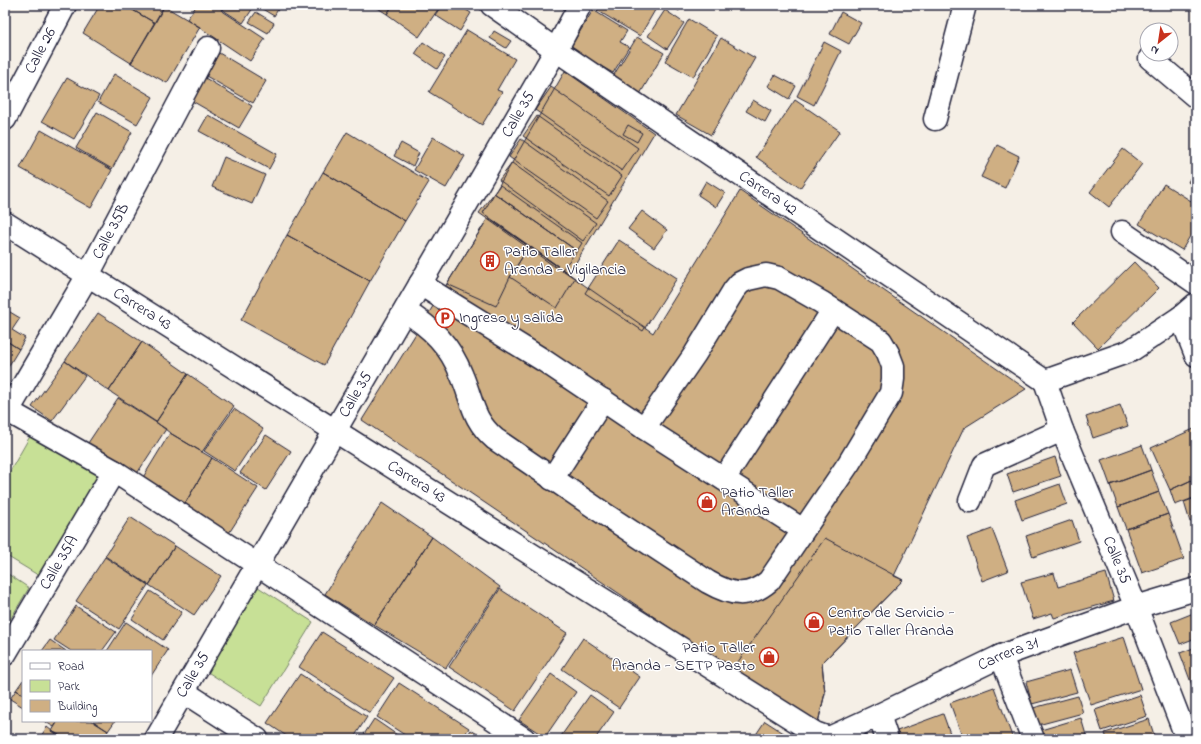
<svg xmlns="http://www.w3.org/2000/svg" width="1201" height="744" font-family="'Indie Flower',sans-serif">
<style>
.green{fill:#c7e096;stroke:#748168}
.building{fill:#cfaf83;stroke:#22223b}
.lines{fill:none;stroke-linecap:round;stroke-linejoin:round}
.minor-casing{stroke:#22223b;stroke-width:25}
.minor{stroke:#fff;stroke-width:22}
.labels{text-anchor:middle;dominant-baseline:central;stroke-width:3;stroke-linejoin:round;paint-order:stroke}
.street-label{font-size:16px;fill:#22223b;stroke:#fff}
.poi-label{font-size:16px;fill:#22223b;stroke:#fff;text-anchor:start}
</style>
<rect width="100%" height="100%" fill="#f5efe6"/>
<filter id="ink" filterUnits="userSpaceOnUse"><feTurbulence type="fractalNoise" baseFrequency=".025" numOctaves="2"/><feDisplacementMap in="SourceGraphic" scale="8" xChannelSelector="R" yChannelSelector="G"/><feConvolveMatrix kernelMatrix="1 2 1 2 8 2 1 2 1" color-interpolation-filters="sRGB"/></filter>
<g filter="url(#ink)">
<path class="green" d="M 33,431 L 109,474 L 46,580 L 5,555 L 5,480 Z
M 5,572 L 29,588 L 5,628 Z
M 258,587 L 313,622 L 261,706 L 206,671 Z"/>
<path class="building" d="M 100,5 L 124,5 L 155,23 L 131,63 L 83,33 Z
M 124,5 L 165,5 L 155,23 Z
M 197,5 L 224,5 L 221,10 L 265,39 L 250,61 L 187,19 Z
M 226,5 L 255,5 L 243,23 L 223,10 Z
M 261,5 L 278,5 L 280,6 L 274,16 L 259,7 Z
M 373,5 L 393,5 L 387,14 Z
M 393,5 L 441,5 L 419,37 L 387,14 Z
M 442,5 L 458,5 L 471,13 L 460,31 L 435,15 Z
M 597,5 L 658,5 L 640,36 L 595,9 Z
M 670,5 L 682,5 L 679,11 Z
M 164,6 L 200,27 L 167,83 L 131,63 Z
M 593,10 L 627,31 L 620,42 L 629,47 L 613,73 L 570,48 Z
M 665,10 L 684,23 L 667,49 L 648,36 Z
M 256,12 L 274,23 L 268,33 L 249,22 Z
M 841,12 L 861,23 L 849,44 L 830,34 Z
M 689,19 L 717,36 L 693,77 L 665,61 Z
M 467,30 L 515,59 L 497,90 L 502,92 L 482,125 L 429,92 Z
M 494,31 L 511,41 L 506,48 L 490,38 Z
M 637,37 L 664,53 L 640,94 L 612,78 Z
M 721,38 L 755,58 L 711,135 L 676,115 Z
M 423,42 L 445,57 L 437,69 L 415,54 Z
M 824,42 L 841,51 L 814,105 L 797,96 Z
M 219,53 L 266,81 L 253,103 L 206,76 Z
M 565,71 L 654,133 L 569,274 L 483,213 Z
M 114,74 L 153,97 L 137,124 L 98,102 Z
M 775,75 L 796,86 L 789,99 L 768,86 Z
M 67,78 L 99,96 L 74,139 L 42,121 Z
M 205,78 L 252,106 L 239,128 L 192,101 Z
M 551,87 L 638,148 L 622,171 L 535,110 Z
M 753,100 L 771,111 L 765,122 L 746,111 Z
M 795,100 L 840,131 L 800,188 L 756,157 Z
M 97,112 L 132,132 L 112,169 L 76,148 Z
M 208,115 L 277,154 L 269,169 L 199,131 Z
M 537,116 L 622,176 L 609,196 L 523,136 Z
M 628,125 L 642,133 L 637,142 L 623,134 Z
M 41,130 L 112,170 L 91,208 L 20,168 Z
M 347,132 L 429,182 L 405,221 L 323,172 Z
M 433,137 L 465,156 L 446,188 L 414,170 Z
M 521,139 L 608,201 L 596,218 L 509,157 Z
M 401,143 L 419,153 L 413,166 L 394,156 Z
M 997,145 L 1019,156 L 1005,188 L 981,177 Z
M 1123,149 L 1142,164 L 1109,207 L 1090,192 Z
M 224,157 L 265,175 L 252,204 L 212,187 Z
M 512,163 L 596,223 L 583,241 L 499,180 Z
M 1196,168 L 1196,188 L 1188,182 Z
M 323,172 L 405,221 L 370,281 L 287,235 Z
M 706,181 L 725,193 L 716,207 L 698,195 Z
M 1164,184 L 1196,204 L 1196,240 L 1190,236 L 1182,250 L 1139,224 Z
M 500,185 L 582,243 L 577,251 L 494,193 Z
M 740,191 L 1026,389 L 964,428 L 894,576 L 903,580 L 822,663 L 825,693 L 817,727 L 362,420 L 488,218 L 653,333 Z
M 494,193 L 577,251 L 561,271 L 479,213 Z
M 642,211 L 667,230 L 654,248 L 628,229 Z
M 488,218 L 529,246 L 510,277 L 496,306 L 447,284 Z
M 287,235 L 370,281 L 324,365 L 241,320 Z
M 619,240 L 677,278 L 643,331 L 585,293 Z
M 529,246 L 575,278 L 557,308 L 510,277 Z
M 1134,262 L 1159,288 L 1098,348 L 1073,322 Z
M 5,309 L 20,318 L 12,330 L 25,338 L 19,349 L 5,340 Z
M 98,313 L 142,342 L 109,391 L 65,361 Z
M 5,340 L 19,349 L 5,372 Z
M 142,342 L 188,374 L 156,422 L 109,391 Z
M 65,361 L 85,376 L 52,421 L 32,407 Z
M 188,374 L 234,406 L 202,452 L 170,433 L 156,422 Z
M 118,398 L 166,429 L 136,475 L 88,443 Z
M 1120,405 L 1128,426 L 1093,438 L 1086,417 Z
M 234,409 L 263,429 L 235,471 L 204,451 Z
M 1196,428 L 1196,478 L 1170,490 L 1151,448 Z
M 170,433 L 212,458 L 184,505 L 142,479 Z
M 266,435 L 291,451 L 266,490 L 240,473 Z
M 1142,445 L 1151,470 L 1110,485 L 1101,460 Z
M 1055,457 L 1061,476 L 1013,492 L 1007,474 Z
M 212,458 L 258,488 L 229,533 L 184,505 Z
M 1151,470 L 1159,492 L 1118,507 L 1110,485 Z
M 1196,478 L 1196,497 L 1175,505 L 1170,490 Z
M 1060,484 L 1067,504 L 1022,520 L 1015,500 Z
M 1159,492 L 1168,514 L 1126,529 L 1118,507 Z
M 1196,498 L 1196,520 L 1190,522 L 1184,502 Z
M 382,503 L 432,537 L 374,625 L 325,594 Z
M 1168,514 L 1184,559 L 1142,573 L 1126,529 Z
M 130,517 L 175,546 L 149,585 L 105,556 Z
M 1072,520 L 1079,541 L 1033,557 L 1026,536 Z
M 992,529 L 1008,571 L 982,581 L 967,538 Z
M 432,537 L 500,587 L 446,668 L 374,625 Z
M 825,538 L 903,580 L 822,663 L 825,693 L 817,727 L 733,669 Z
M 175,546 L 221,576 L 194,615 L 149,585 Z
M 105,557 L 148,585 L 119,629 L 76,601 Z
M 1054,573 L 1058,587 L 1106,573 L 1114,601 L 1054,618 L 1052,613 L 1033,619 L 1021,582 Z
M 500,589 L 567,633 L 515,711 L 449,667 Z
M 150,591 L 182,612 L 163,640 L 132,619 Z
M 76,606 L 116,632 L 102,651 L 71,651 L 54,640 Z
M 1196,612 L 1196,638 L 1180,644 L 1171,622 Z
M 126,622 L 168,650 L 151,676 L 151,651 L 107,651 Z
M 322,632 L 394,678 L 370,713 L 299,667 Z
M 1124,637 L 1141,689 L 1091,705 L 1073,653 Z
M 583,638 L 640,677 L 619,708 L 562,669 Z
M 50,640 L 66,651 L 42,651 Z
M 1196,647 L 1196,696 L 1180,653 Z
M 1070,670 L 1077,692 L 1032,704 L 1026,682 Z
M 300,674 L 367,717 L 353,739 L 291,739 L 267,723 Z
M 551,674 L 576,692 L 545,737 L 519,720 Z
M 23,680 L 23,694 L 16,690 Z
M 399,683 L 469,728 L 462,739 L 411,739 L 377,717 Z
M 994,687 L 1013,739 L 963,739 L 950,703 Z
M 16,690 L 23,694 L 23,707 L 10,699 Z
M 590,695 L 614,712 L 595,739 L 559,739 Z
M 1140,695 L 1147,716 L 1102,731 L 1095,710 Z
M 1078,696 L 1083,713 L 1038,725 L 1033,708 Z
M 943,714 L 952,739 L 900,739 L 897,731 Z
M 1081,718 L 1086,735 L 1072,739 L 1044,739 L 1041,730 Z
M 374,719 L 403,739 L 361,739 Z
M 1149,719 L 1154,735 L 1143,739 L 1107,739 L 1105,733 Z
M 44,721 L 58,721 L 54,727 Z
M 58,721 L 92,721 L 108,731 L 103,739 L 65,739 L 52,731 Z
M 93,721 L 115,721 L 108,731 Z
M 765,721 L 793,739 L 753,739 Z
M 47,727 L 52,731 L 65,739 L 39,739 Z
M 471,730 L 485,739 L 465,739 Z"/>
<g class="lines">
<defs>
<g id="minor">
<path id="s1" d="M 492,5 L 556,50 L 1045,381"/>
<path d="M 1150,58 L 1196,97"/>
<path id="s2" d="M 5,119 L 65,5"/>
<path d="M 935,119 L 965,5"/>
<path id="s3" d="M 5,223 L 815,733 L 829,738"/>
<path d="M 1122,232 L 1196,283"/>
<path d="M 405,311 C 432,328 450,345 462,376 C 473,402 472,419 495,439 L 606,515 L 708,582 C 731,595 748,599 769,581 L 849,463 L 891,393 L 893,379 L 893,366 L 888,353 L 881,341 L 821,302 L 779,278 L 766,275 L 748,279 L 740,283 L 734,290 L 695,354 L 644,428 L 543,360 L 420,284"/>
<path d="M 1181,317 L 1196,355"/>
<path id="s4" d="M 1045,381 L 1062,430 L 1136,607 L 1187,739"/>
<path d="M 1045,381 L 1130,351 L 1181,317 L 1196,304"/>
<path d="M 8,411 L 114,471 L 524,739"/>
<path id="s5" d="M 5,416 L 88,275 L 208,48"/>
<path d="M 644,428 L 803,530"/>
<path d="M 552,479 L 603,400"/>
<path d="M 724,479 L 833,310"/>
<path d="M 970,501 L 984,465 L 1062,430"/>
<path id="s6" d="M 5,654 L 114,471"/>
<path d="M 1001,656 L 1033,739"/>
<path d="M 184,692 L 257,739"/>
<path d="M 879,715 L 887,739"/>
<path id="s7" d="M 829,738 L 879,715 L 1001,656 L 1136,607 L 1196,589"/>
<path id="s8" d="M 156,739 L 556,50 L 580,5"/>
</g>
</defs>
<use href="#minor" class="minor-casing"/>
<use href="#minor" class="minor"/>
</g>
</g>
<defs>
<symbol id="building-ring" viewBox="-11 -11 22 22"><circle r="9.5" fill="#fff" stroke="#c8321e" stroke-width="1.5"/><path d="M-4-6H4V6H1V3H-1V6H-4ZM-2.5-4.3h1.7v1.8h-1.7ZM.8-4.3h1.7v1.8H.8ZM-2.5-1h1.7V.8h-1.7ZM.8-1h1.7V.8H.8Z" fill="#c8321e"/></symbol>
<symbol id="parking-ring" viewBox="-11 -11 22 22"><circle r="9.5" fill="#fff" stroke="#c8321e" stroke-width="1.5"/><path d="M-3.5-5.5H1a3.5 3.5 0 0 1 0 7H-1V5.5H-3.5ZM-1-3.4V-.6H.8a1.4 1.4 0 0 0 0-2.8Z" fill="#c8321e"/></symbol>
<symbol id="shop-ring" viewBox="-11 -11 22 22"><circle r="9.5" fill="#fff" stroke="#c8321e" stroke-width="1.5"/><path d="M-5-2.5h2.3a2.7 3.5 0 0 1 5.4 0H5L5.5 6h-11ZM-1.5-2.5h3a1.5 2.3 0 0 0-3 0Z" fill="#c8321e"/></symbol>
</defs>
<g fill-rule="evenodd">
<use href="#building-ring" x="479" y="250" width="22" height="22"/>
<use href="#parking-ring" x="434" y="307" width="22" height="22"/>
<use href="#shop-ring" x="696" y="491" width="22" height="22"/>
<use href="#shop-ring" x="803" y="611" width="22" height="22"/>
<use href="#shop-ring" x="758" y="646" width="22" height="22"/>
</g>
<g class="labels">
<g class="street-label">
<text stroke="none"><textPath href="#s2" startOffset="77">Calle 26</textPath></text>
<text stroke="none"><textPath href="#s8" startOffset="722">Calle 35</textPath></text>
<text stroke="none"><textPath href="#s1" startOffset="334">Carrera 42</textPath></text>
<text stroke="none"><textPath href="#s5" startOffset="213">Calle 35B</textPath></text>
<text stroke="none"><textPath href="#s3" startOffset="162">Carrera 43</textPath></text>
<text stroke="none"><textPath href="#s8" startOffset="398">Calle 35</textPath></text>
<text stroke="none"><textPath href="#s3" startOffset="486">Carrera 43</textPath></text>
<text stroke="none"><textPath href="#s4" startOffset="193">Calle 35</textPath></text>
<text stroke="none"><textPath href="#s6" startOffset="106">Calle 35A</textPath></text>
<text stroke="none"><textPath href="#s7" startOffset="198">Carrera 31</textPath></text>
<text stroke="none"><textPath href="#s8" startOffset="74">Calle 35</textPath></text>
</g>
<g class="poi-label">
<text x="504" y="252">Patio Taller<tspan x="504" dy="18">Aranda - Vigilancia</tspan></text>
<text x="459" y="318">Ingreso y salida</text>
<text x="721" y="493">Patio Taller<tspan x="721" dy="18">Aranda</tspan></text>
<text x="828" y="613">Centro de Servicio -<tspan x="828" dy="18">Patio Taller Aranda</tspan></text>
<text x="755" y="648" text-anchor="end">Patio Taller<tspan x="755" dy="18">Aranda - SETP Pasto</tspan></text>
</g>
</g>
<rect width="1201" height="744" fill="none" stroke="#fff" stroke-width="20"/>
<rect x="10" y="10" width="1181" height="724" fill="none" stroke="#22223b" stroke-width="1.5" filter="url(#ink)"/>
<rect x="22" y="650" width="130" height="72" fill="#ffffff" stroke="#a7a7b1"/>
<rect x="30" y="663" width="20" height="6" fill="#ffffff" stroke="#a7a7b1"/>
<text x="58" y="670" font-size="12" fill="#22223b">Road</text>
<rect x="30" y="680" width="20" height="12" fill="#c7e096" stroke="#a7a7b1"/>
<text x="58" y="690" font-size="12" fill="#22223b">Park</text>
<rect x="30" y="700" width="20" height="12" fill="#cfaf83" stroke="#a7a7b1"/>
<text x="58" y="710" font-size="12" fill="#22223b">Building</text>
<g transform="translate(1159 42) rotate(210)"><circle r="19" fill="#ffffff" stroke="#a7a7b1"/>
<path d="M0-3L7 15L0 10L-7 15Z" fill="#c8321e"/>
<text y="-6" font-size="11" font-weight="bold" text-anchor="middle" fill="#22223b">N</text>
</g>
</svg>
